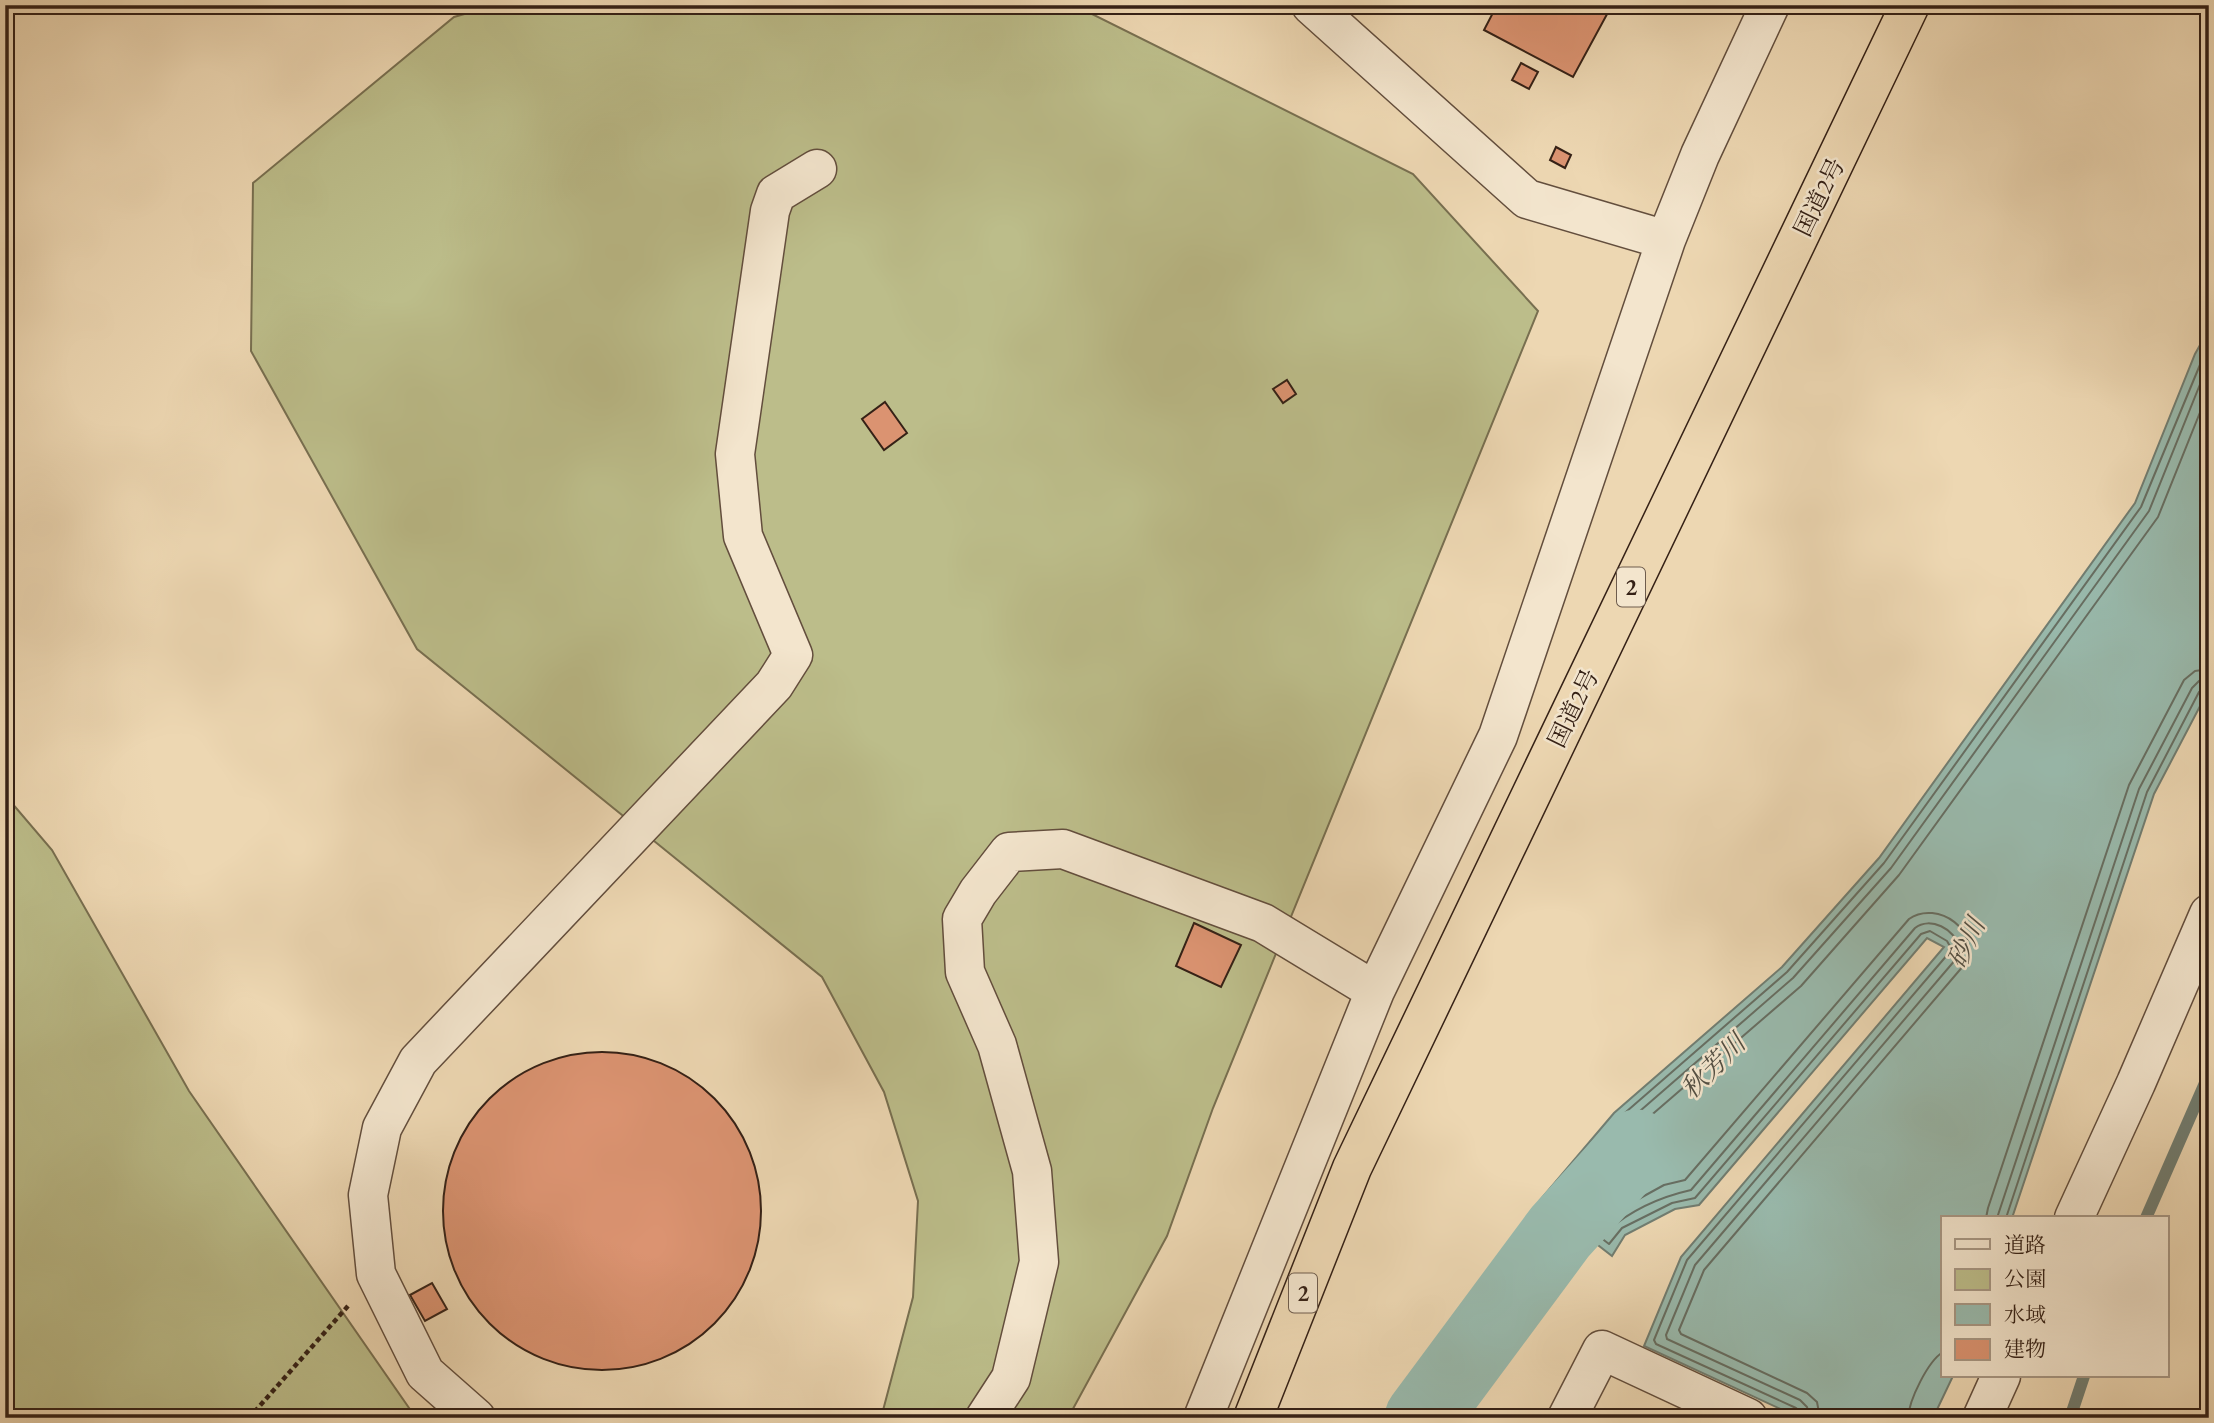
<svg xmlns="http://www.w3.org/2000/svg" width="2214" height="1423" font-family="'EB Garamond','Noto Serif JP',serif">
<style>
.green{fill:#bcbd8a;stroke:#786f50;stroke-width:2}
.water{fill:#99baad;stroke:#717d71;stroke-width:2}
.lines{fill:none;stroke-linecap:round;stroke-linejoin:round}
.shore{stroke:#676e62;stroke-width:2}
.stream{stroke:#717d71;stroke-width:12}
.river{stroke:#99baad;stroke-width:75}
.building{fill:#db9371;stroke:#352116;stroke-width:2}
.minor-casing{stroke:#634e3d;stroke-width:41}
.trunk-casing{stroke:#352116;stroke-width:41}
.path{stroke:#352116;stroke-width:4.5;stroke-dasharray:5 3.5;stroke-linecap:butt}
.minor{stroke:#f3e5cd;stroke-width:38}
.trunk{stroke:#edd7b2;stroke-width:38}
.labels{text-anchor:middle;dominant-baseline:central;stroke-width:5;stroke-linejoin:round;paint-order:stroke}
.shield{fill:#f3e5cd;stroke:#6e5c4d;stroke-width:2}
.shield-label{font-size:23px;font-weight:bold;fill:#352116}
.street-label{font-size:24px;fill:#352116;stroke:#f3e5cd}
.water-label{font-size:26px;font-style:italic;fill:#534f43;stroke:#f3e5cd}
</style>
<rect width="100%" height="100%" fill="#edd7b2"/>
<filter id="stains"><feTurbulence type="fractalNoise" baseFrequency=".00286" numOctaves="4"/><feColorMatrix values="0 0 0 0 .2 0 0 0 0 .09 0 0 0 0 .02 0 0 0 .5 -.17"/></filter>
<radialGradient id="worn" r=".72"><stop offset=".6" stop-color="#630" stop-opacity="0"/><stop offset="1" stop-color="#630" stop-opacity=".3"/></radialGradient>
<path class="green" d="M 496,5 L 1074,5 L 1413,174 L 1538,311 L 1213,1108 L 1167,1236 L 1068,1418 L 881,1418 L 913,1297 L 918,1201 L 884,1092 L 822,977 L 417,649 L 251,351 L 253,183 L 454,17 Z
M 5,795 L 52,850 L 189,1091 L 416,1418 L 5,1418 Z"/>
<path class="water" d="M 2209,329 L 2209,689 L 2154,794 L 2012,1218 L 1943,1218 L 1943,1376 L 1953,1376 L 1933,1418 L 1800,1418 L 1644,1346 L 1681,1257 L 1944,947 L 1927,938 L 1699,1205 L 1675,1209 L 1625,1235 L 1612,1256 L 1540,1200 L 1614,1113 L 1782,967 L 1879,858 L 2135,503 L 2195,354 Z"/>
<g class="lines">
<path class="shore" d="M 1986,1218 L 1988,1208 L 2129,785 L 2184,680 L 2195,671 L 2209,669
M 1997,1218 L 2139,789 L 2192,688 L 2199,681 L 2209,679
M 2006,1218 L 2147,792 L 2199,692 L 2209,688
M 1801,1418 L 1800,1412 L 1796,1408 L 1656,1344 L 1654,1340 L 1687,1260 L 1948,954 L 1951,948 L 1947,941 L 1930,931 L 1921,934 L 1695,1198 L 1672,1203 L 1622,1228 L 1609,1244 L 1553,1201 L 1552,1197 L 1619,1118 L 1787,972 L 1884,863 L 2141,507 L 2209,343
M 1810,1418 L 1807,1407 L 1800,1400 L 1667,1339 L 1666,1335 L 1695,1265 L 1956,959 L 1959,947 C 1955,929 1930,916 1915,928 L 1691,1190 C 1660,1197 1630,1211 1607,1231 L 1566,1200 L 1565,1196 L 1625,1124 L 1793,978 L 1891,868 L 2149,511 L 2209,362
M 1820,1418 L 1817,1402 L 1807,1393 L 1681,1334 L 1679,1330 L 1704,1270 L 1964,965 C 1984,932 1937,899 1909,919 L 1685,1180 L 1664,1185 L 1606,1217 L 1581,1198 L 1580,1194 L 1633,1131 L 1801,986 L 1899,875 L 2158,517 L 2209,390
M 1908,1418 C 1909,1400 1928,1361 1943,1352"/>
<path class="stream" d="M 2146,1218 L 2209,1074
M 2070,1418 L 2084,1376"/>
<path class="river" d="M 1422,1418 L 1560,1232 L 1637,1147"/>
</g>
<path class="building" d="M 1497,5 L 1612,5 L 1573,77 L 1484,30 Z
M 1521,63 L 1538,72 L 1529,89 L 1512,80 Z
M 1556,147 L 1571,155 L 1565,168 L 1550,160 Z
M 1287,380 L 1296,394 L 1283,403 L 1273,389 Z
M 885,402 L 907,433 L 884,450 L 862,419 Z
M 1194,923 L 1241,945 L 1221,987 L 1176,966 Z
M443 1211a159 159 0 1 1 318 0a159 159 0 1 1-318 0Z
M 432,1283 L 447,1309 L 425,1321 L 410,1295 Z"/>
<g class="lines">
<defs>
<path id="minor" d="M 1311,5 L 1527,199 L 1666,240
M 2074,1218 L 2136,1083 L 2209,914
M 476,1418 L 425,1373 L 376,1274 L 368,1195 L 382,1128 L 418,1061 L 774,685 L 793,655 L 743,536 L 735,454 L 770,211 L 776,194 L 817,169
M 985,1418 L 1011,1378 L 1039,1262 L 1032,1171 L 997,1045 L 965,972 L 962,919 L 978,892 L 1009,852 L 1063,849 L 1263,923 L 1375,991
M 1203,1418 L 1375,991 L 1498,736 L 1666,240 L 1700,155 L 1770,5
M 1567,1418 L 1602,1350 L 1748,1418
M 1982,1418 L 2001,1376"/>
<path id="trunk" d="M 1253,1418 L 1352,1168 L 1910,5"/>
</defs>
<use href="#minor" class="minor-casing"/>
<use href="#trunk" class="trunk-casing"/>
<path class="path" d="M 249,1418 L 348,1306"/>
<use href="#minor" class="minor"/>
<use href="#trunk" class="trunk"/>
</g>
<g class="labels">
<g class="shield">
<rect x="1617" y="567.5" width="28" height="39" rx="5"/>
<rect x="1289" y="1273.5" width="28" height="39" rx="5"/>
</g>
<g class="shield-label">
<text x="1631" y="587">2</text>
<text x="1303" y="1293">2</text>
</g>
<g class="street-label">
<text transform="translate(1819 197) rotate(-64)">国道2号</text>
<text transform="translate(1573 708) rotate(-64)">国道2号</text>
</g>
<g class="water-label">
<text transform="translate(1966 943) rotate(-64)">砂川</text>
<text transform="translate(1713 1066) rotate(-45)">秋芳川</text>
</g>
</g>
<rect width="2214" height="1423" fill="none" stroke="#edd7b2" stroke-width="28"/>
<rect x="7" y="7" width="2200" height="1409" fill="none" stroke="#352116" stroke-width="3.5"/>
<rect x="14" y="14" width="2186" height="1395" fill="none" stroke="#352116" stroke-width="2"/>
<rect x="1941" y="1216" width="228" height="161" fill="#f3e5cd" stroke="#a79784" stroke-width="2"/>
<rect x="1955" y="1239" width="35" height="10" fill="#f3e5cd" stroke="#a79784" stroke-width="2"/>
<text x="2004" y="1252" font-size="21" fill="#352116">道路</text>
<rect x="1955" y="1269" width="35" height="21" fill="#bcbd8a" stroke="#a79784" stroke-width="2"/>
<text x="2004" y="1286" font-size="21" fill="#352116">公園</text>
<rect x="1955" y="1304" width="35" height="21" fill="#99baad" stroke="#a79784" stroke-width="2"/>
<text x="2004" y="1322" font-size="21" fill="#352116">水域</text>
<rect x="1955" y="1339" width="35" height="21" fill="#db9371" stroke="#a79784" stroke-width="2"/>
<text x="2004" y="1356" font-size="21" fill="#352116">建物</text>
<rect width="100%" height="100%" filter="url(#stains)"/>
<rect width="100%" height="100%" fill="url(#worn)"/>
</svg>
